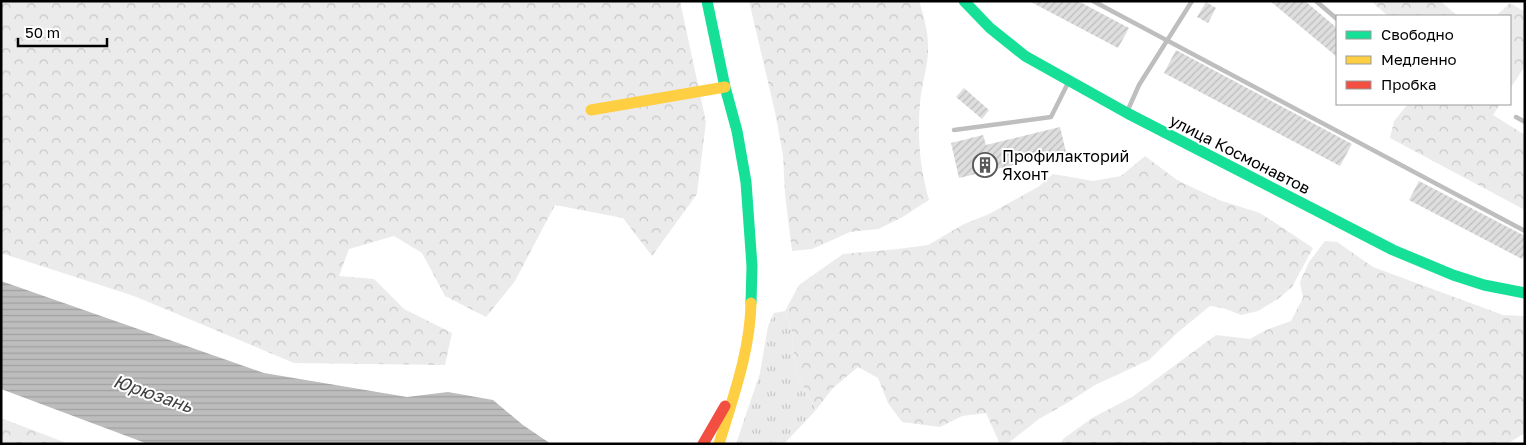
<svg xmlns="http://www.w3.org/2000/svg" width="1526" height="445" font-family="'Golos Text',sans-serif">
<style>
.grass{fill:url(#grass-tufts)}
.forest{fill:url(#forest-crowns)}
.water{fill:url(#water-rules)}
.building{fill:url(#building-hatch)}
.lines{fill:none;stroke-linecap:round;stroke-linejoin:round}
.lane{stroke:#bebebe;stroke-width:4.5}
.fast{stroke:#16e098;stroke-width:11}
.slow{stroke:#ffcf43;stroke-width:11}
.jam{stroke:#f24e42;stroke-width:11}
.labels{text-anchor:middle;dominant-baseline:central;stroke-width:4;stroke-linejoin:round;paint-order:stroke}
.street-label{font-size:16px;fill:#000;stroke:#fff}
.poi-label{font-size:16px;fill:#000;stroke:#fff;text-anchor:start}
.water-label{font-size:18px;font-style:italic;fill:#424242;stroke:#fff}
</style>
<defs>
<pattern id="grass-tufts" width="24" height="20" patternUnits="userSpaceOnUse" patternTransform="scale(1.25)"><rect width="24" height="20" fill="#ebebeb"/><path d="M3 7l-1-3M5 7V3M7 7l1-3M15 17l-1-3M17 17v-4M19 17l1-3" fill="none" stroke="#c8c8c8"/></pattern>
<pattern id="forest-crowns" width="20" height="18" patternUnits="userSpaceOnUse" patternTransform="scale(1.25)"><rect width="20" height="18" fill="#ebebeb"/><path d="M2 6a3 3 0 1 1 6 0M12 15a3 3 0 1 1 6 0" fill="none" stroke="#c8c8c8"/></pattern>
<pattern id="water-rules" width="6" height="5" patternUnits="userSpaceOnUse" patternTransform="scale(1.25)"><rect width="6" height="5" fill="#bdbdbd"/><path d="M0 2.5h6" fill="none" stroke="#a1a1a1"/></pattern>
<pattern id="building-hatch" width="6" height="6" patternUnits="userSpaceOnUse" patternTransform="scale(1.25)"><rect width="6" height="6" fill="#dedede"/><path d="M-1 1l2-2M0 6l6-6M5 7l2-2" fill="none" stroke="#bdbdbd"/></pattern>
</defs>
<rect width="100%" height="100%" fill="#fff"/>
<path class="grass" d="M 785,311 L 792,332 L 796,373 L 816,410 L 784,444 L 736,444 L 760,373 L 768,326 L 774,313 Z"/>
<path class="forest" d="M 1,1 L 680,1 L 706,122 L 697,194 L 652,256 L 623,218 L 555,205 L 515,281 L 486,317 L 445,296 L 422,253 L 394,236 L 349,249 L 339,276 L 374,279 L 404,309 L 452,333 L 445,365 L 294,363 L 134,296 L 1,253 Z
M 749,1 L 919,1 C 924,16 928,31 928,46 C 929,65 921,85 920,104 C 917,137 920,168 929,200 L 901,218 L 878,229 L 850,232 L 812,249 L 792,251 L 785,194 L 783,155 L 775,112 Z
M 1371,1 L 1440,1 L 1458,16 L 1388,16 Z
M 1510,3 L 1525,12 L 1525,69 L 1523,69 L 1510,89 L 1510,16 L 1496,16 Z
M 1408,104 L 1500,104 L 1493,115 L 1525,135 L 1525,210 L 1390,138 L 1394,121 Z
M 1145,156 L 1177,180 L 1219,200 L 1260,213 L 1313,248 L 1292,287 L 1278,299 L 1258,311 L 1241,315 L 1223,308 L 1210,306 L 1177,333 L 1149,360 L 1095,385 L 1067,403 L 1039,419 L 1007,444 L 1000,444 L 986,413 L 962,416 L 940,427 L 902,422 L 888,403 L 878,378 L 858,367 L 833,388 L 816,410 L 796,373 L 792,332 L 785,311 L 799,285 L 843,254 L 898,249 L 928,245 L 964,224 L 989,214 L 1038,187 L 1053,174 L 1093,181 L 1121,176 Z
M 1325,241 L 1337,242 L 1373,267 L 1503,315 L 1525,316 L 1525,433 L 1507,444 L 1061,444 L 1063,439 L 1092,418 L 1132,397 L 1216,335 L 1250,339 L 1266,330 L 1291,321 L 1303,298 L 1300,282 L 1309,262 Z
M 1,418 L 69,444 L 1,444 Z"/>
<path class="water" d="M 1,281 L 264,373 L 407,397 L 448,392 L 493,400 L 523,425 L 551,444 L 148,444 L 1,389 Z"/>
<path class="building" d="M 1029,1 L 1078,1 L 1129,28 L 1118,48 Z
M 1270,1 L 1305,1 L 1337,28 L 1337,57 Z
M 1206,2 L 1216,8 L 1208,23 L 1197,17 Z
M 1176,50 L 1352,144 L 1340,166 L 1164,73 Z
M 964,88 L 989,110 L 982,119 L 956,97 Z
M 1060,127 L 1066,152 L 959,178 L 951,143 L 983,135 L 986,145 Z
M 1419,181 L 1525,236 L 1525,254 L 1522,259 L 1409,200 Z"/>
<g class="lines">
<path class="lane" d="M 1093,1 L 1525,231
M 1316,1 L 1337,19
M 1127,112 L 1139,85 L 1192,1
M 1516,117 L 1525,122
M 954,130 L 1051,117 L 1068,83"/>
<path class="fast" d="M 707,1 L 725,87 L 737,131 L 746,182 L 752,266 L 751,303
M 964,1 L 990,28 L 1025,56 L 1127,113 L 1393,250 L 1453,275 L 1484,285 L 1525,293"/>
<path class="slow" d="M 591,110 L 725,87
M 719,444 C 733,397 750,352 751,303"/>
<path class="jam" d="M 703,444 L 725,406"/>
</g>
<defs>
<symbol id="building-ring" viewBox="-11 -11 22 22"><circle r="9.5" fill="#fff" stroke="#595959" stroke-width="1.5"/><path d="M-4-6H4V6H1V3H-1V6H-4ZM-2.5-4.3h1.7v1.8h-1.7ZM.8-4.3h1.7v1.8H.8ZM-2.5-1h1.7V.8h-1.7ZM.8-1h1.7V.8H.8Z" fill="#595959"/></symbol>
</defs>
<g fill-rule="evenodd">
<use href="#building-ring" x="971" y="151" width="28" height="28"/>
</g>
<g class="labels">
<g class="street-label">
<text transform="translate(1240 154) rotate(27)">улица Космонавтов</text>
</g>
<g class="poi-label">
<text x="1002" y="156">Профилакторий<tspan x="1002" dy="18">Яхонт</tspan></text>
</g>
<g class="water-label">
<text transform="translate(153 393) rotate(19)">Юрюзань</text>
</g>
</g>
<rect width="1526" height="445" fill="none" stroke="#000000" stroke-width="5"/>
<rect x="1336" y="15" width="175" height="90" fill="#ffffff" stroke="#999999"/>
<rect x="1346" y="31" width="25" height="8" fill="#16e098" stroke="#999999"/>
<text x="1381" y="40" font-size="15" fill="#000000">Свободно</text>
<rect x="1346" y="56" width="25" height="8" fill="#ffcf43" stroke="#999999"/>
<text x="1381" y="65" font-size="15" fill="#000000">Медленно</text>
<rect x="1346" y="81" width="25" height="8" fill="#f24e42" stroke="#999999"/>
<text x="1381" y="90" font-size="15" fill="#000000">Пробка</text>
<path d="M18 38v8h89v-8" fill="none" stroke="#000000" stroke-width="2.5"/>
<text x="25" y="38" font-size="15" fill="#000000" stroke="#ffffff" stroke-width="4" paint-order="stroke">50 m</text>
</svg>
